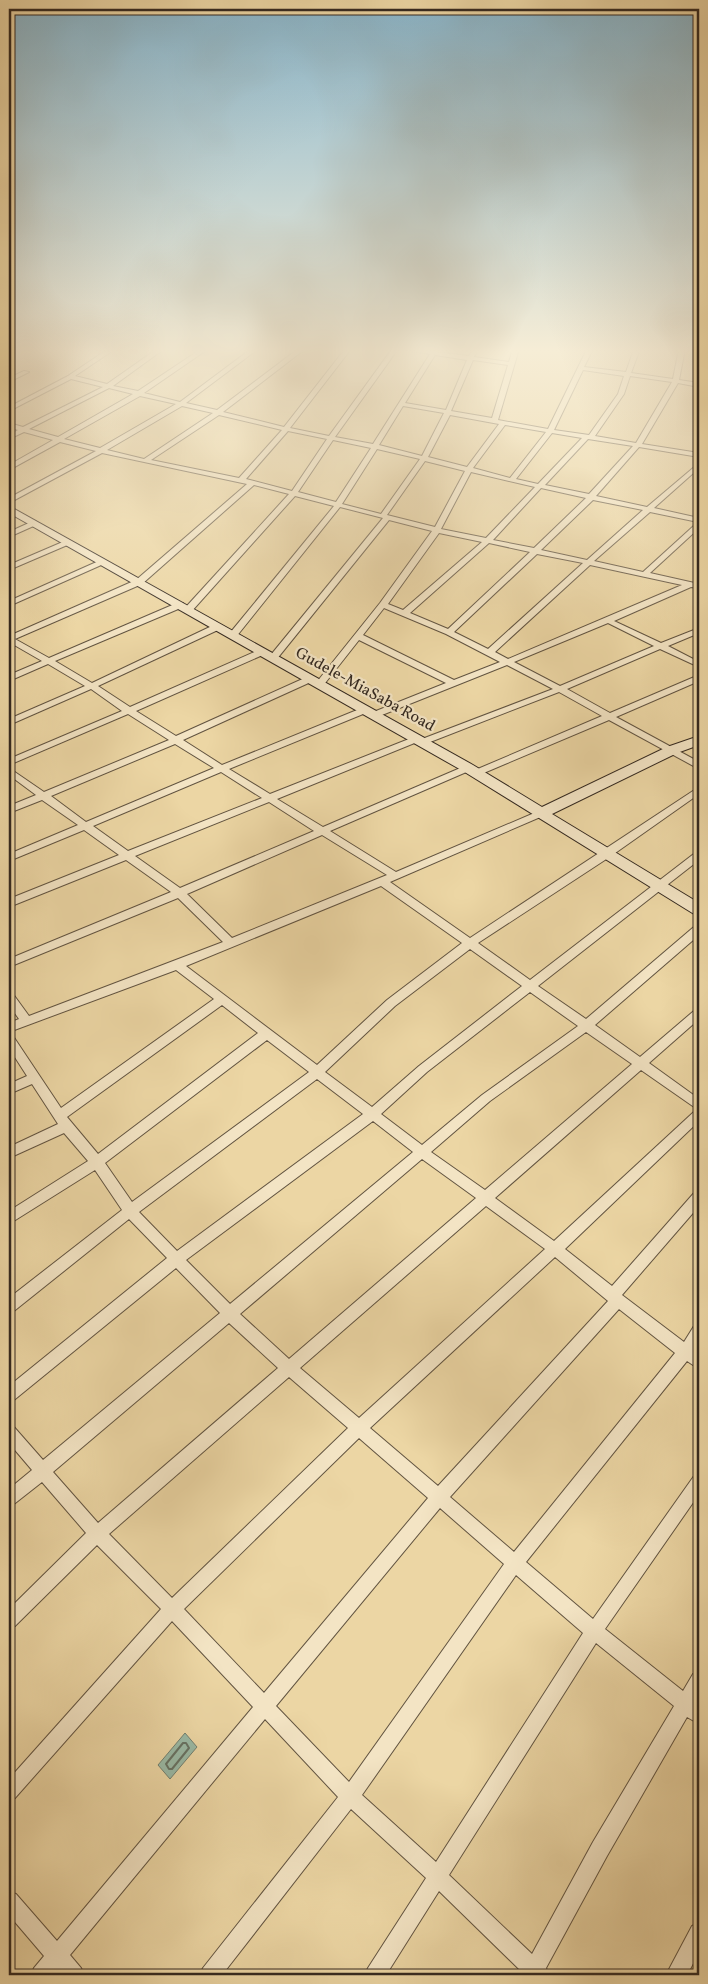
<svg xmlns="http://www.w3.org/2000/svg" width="708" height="1984" font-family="Vollkorn,serif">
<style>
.water{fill:#99b9a5;stroke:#717f70}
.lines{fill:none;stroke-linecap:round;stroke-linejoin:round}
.shore{stroke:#667162;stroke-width:2}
.street-casing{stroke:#625441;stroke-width:2}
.secondary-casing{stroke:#342920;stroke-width:2}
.street{fill:#f3e4c4;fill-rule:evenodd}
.secondary{fill:#f3e4c4;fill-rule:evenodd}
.labels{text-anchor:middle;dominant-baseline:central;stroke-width:4.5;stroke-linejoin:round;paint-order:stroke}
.far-street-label{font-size:16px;fill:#342920;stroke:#f3e4c4}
</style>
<rect width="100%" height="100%" fill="#ecd6a4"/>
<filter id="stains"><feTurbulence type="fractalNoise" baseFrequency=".004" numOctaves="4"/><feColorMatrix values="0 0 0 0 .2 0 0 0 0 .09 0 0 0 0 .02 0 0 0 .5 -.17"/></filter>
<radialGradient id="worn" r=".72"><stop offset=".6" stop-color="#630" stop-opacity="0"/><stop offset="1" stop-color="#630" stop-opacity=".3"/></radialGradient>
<path class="water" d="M 185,1733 L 197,1747 L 170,1779 L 158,1765 Z"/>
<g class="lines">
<path class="shore" d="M 183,1743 L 186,1743 L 189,1748 L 172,1769 L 169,1769 L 166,1764 Z"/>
<defs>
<path id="street" d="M 108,349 L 115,349 L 75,376 L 107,384 L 157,349 L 164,349 L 113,386 L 138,391 L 201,349 L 208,349 L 144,393 L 180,402 L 251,349 L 258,349 L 186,403 L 217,410 L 298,349 L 305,349 L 223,412 L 284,427 L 345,349 L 351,349 L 290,428 L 329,436 L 392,349 L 398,349 L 335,437 L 373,444 L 430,354 L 400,349 L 432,351 L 433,349 L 439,349 L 437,352 L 469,356 L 472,349 L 478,349 L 474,357 L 509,362 L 513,349 L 519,349 L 498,420 L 548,429 L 587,349 L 593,349 L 584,367 L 626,372 L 634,349 L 640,349 L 631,373 L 673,379 L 679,349 L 685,349 L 679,380 L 699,383 L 699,387 L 678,383 L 642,444 L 699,453 L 699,457 L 639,447 L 596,496 L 647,507 L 699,463 L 699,468 L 654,508 L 699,518 L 699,528 L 650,573 L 699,584 L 699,588 L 691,587 L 614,621 L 661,643 L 699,628 L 699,633 L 668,646 L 699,662 L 699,667 L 660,649 L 567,689 L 610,713 L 699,675 L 699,681 L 616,717 L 699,762 L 699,769 L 609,720 L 479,775 L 473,775 L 473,771 L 602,716 L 559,692 L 425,744 L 422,745 L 417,742 L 277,799 L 323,827 L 465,766 L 471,766 L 471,770 L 330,831 L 396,872 L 539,811 L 545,811 L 547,813 L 545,815 L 390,882 L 470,938 L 699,787 L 699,794 L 611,856 L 478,943 L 530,980 L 695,853 L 699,852 L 699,860 L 538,986 L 586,1019 L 695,926 L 699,925 L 699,935 L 595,1025 L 640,1057 L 695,1010 L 699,1009 L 699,1019 L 649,1063 L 699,1099 L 699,1121 L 565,1249 L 612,1286 L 694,1193 L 699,1191 L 699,1206 L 622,1295 L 684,1342 L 694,1326 L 699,1324 L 699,1343 L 695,1350 L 699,1353 L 699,1369 L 687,1361 L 526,1562 L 593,1619 L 694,1476 L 699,1473 L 699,1494 L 605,1629 L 683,1691 L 693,1674 L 699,1672 L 699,1696 L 696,1702 L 699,1704 L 699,1724 L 687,1717 L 607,1856 L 546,1968 L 549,1975 L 521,1975 L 522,1972 L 439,1891 L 386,1975 L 365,1975 L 368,1968 L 426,1878 L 351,1809 L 222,1975 L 200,1975 L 203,1968 L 338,1797 L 265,1719 L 70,1955 L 81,1968 L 84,1975 L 61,1975 L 57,1971 L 53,1975 L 31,1975 L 34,1968 L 44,1956 L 9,1915 L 9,1892 L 16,1894 L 57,1941 L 253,1707 L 172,1621 L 15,1798 L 9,1801 L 9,1779 L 161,1609 L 97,1545 L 15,1626 L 9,1628 L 9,1609 L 86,1533 L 42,1482 L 14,1504 L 9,1507 L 9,1489 L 32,1470 L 9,1443 L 9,1425 L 14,1427 L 43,1460 L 220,1313 L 176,1268 L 14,1400 L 9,1402 L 9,1386 L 167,1258 L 129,1219 L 14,1311 L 9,1312 L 9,1298 L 122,1210 L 95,1170 L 9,1224 L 9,1211 L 88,1161 L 64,1133 L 9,1158 L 9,1147 L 58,1124 L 32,1084 L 9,1094 L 9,1084 L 27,1076 L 9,1048 L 9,1035 L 13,1036 L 61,1108 L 214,999 L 176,970 L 9,1032 L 9,1023 L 19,1019 L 9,1005 L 9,993 L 13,994 L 29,1016 L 223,942 L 178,898 L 9,967 L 9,959 L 171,892 L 126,860 L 9,907 L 9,899 L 119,855 L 84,830 L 9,861 L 9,854 L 78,825 L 42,800 L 9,813 L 9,806 L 36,795 L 9,775 L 9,768 L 44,792 L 169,740 L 128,714 L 9,765 L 9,759 L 122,711 L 91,689 L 9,725 L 9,719 L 85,686 L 48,664 L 9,681 L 9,675 L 42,661 L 9,642 L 9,636 L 136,580 L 247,484 L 102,453 L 9,503 L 9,498 L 96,451 L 60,442 L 9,470 L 9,465 L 53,440 L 24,432 L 9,439 L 9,435 L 18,430 L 9,427 L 9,423 L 23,427 L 103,387 L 71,379 L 11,410 L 9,411 L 9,407 L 68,376 ZM 435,355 L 467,360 L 446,410 L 405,403 ZM 473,360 L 508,365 L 492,418 L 451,411 ZM 583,370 L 624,376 L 618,394 L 589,435 L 554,430 ZM 630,376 L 672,382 L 636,443 L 595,436 L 624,394 ZM 109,388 L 133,394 L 58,437 L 29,429 ZM 140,396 L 176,404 L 100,448 L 64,439 ZM 182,406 L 213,413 L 144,459 L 107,450 ZM 403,406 L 444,413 L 422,456 L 379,445 ZM 219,415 L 282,430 L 239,478 L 151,460 ZM 450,415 L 499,424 L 467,467 L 428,457 ZM 505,425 L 546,432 L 510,478 L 473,468 ZM 288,431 L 327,439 L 292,491 L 246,479 ZM 552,433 L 582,438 L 538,484 L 516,479 ZM 588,439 L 633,446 L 589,494 L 545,485 ZM 333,440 L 371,448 L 336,502 L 298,492 ZM 377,449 L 420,459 L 381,514 L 342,504 ZM 425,461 L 465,471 L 435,527 L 387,515 ZM 471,472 L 535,487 L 486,538 L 441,529 ZM 254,485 L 289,494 L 185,608 L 185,612 L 191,612 L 295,496 L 334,506 L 230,633 L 230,637 L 236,637 L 340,507 L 383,518 L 270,656 L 270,660 L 276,660 L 389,520 L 432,531 L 380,603 L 316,683 L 316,687 L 322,687 L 359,640 L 446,683 L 371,713 L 371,717 L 377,717 L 507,665 L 553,689 L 422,739 L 417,736 L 414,737 L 270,794 L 229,769 L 368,712 L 368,708 L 362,708 L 222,765 L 183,740 L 313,681 L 313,677 L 307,677 L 176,736 L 136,711 L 265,654 L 265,650 L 259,650 L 130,707 L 98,686 L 220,629 L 220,625 L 214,625 L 92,683 L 55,661 L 183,607 L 183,603 L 177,603 L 49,658 L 15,639 L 142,584 ZM 541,488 L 586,498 L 534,548 L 493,540 ZM 593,500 L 643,510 L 587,560 L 541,550 ZM 650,512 L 698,522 L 643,572 L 594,561 ZM 439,533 L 482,542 L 403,610 L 388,604 ZM 489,543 L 530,552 L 448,629 L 410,613 ZM 537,554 L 583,563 L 488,649 L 454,632 ZM 590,565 L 682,585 L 508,659 L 495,652 ZM 384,608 L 446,634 L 500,662 L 454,680 L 363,635 ZM 608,623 L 654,646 L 560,686 L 514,662 ZM 175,744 L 214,768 L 86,822 L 51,796 ZM 221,772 L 262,798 L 128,851 L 93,826 ZM 269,802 L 314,831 L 180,888 L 135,856 ZM 322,835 L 387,875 L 232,938 L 187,894 ZM 381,886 L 462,943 L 387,1000 L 317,1065 L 186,966 ZM 470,949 L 522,986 L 419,1066 L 372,1107 L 325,1072 L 395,1006 ZM 530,992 L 578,1026 L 482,1095 L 422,1145 L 381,1114 L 427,1072 ZM 222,1005 L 258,1033 L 98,1154 L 67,1117 ZM 586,1032 L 632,1064 L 485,1190 L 431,1152 L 490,1101 ZM 267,1040 L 309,1072 L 132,1202 L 105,1163 ZM 641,1070 L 697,1109 L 554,1241 L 495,1198 ZM 317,1079 L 363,1114 L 177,1251 L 139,1212 ZM 373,1121 L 413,1152 L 230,1304 L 186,1260 ZM 422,1159 L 476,1198 L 289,1359 L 240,1314 ZM 486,1206 L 545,1249 L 359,1418 L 300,1368 ZM 555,1257 L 608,1301 L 438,1486 L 370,1428 ZM 619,1309 L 675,1353 L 514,1552 L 450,1497 ZM 229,1323 L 278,1368 L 98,1523 L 53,1472 ZM 289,1377 L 348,1428 L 172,1598 L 109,1534 ZM 359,1438 L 428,1498 L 264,1693 L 184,1609 ZM 440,1508 L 504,1564 L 349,1782 L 276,1706 ZM 516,1575 L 583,1633 L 436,1862 L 362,1795 ZM 596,1643 L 674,1706 L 593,1842 L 532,1954 L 449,1875 Z
M 24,371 L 29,372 L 9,382 L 9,378 Z
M 31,522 L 38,524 L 9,537 L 9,532 Z
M 65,541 L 72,543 L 9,570 L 9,565 Z
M 101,560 L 108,562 L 9,606 L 9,601 Z
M 699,1923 L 699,1952 L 687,1975 L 666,1975 L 692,1926 Z"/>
<path id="secondary" d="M 9,506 L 473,765 L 542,807 L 667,747 L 699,736 L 699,745 L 677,753 L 552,814 L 699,903 L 699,915 L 694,914 L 463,771 L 9,513 Z"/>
</defs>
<use href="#street" class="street-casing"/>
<use href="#secondary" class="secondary-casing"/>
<use href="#street" class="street"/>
<use href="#secondary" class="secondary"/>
</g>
<linearGradient id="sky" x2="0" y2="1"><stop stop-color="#88b6cd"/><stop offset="0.56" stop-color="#f6edd6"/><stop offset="1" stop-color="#f6edd6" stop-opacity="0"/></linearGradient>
<rect width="708" height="627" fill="url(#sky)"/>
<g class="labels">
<g class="far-street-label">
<text transform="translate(365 690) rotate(29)">Gudele-MiaSaba Road</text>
</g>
</g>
<rect width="708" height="1984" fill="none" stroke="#ecd6a4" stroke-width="30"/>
<rect x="10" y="10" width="688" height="1964" fill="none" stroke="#342920" stroke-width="2.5"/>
<rect x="15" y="15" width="678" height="1954" fill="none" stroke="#342920"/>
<rect width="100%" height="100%" filter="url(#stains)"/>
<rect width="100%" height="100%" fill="url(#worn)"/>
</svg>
